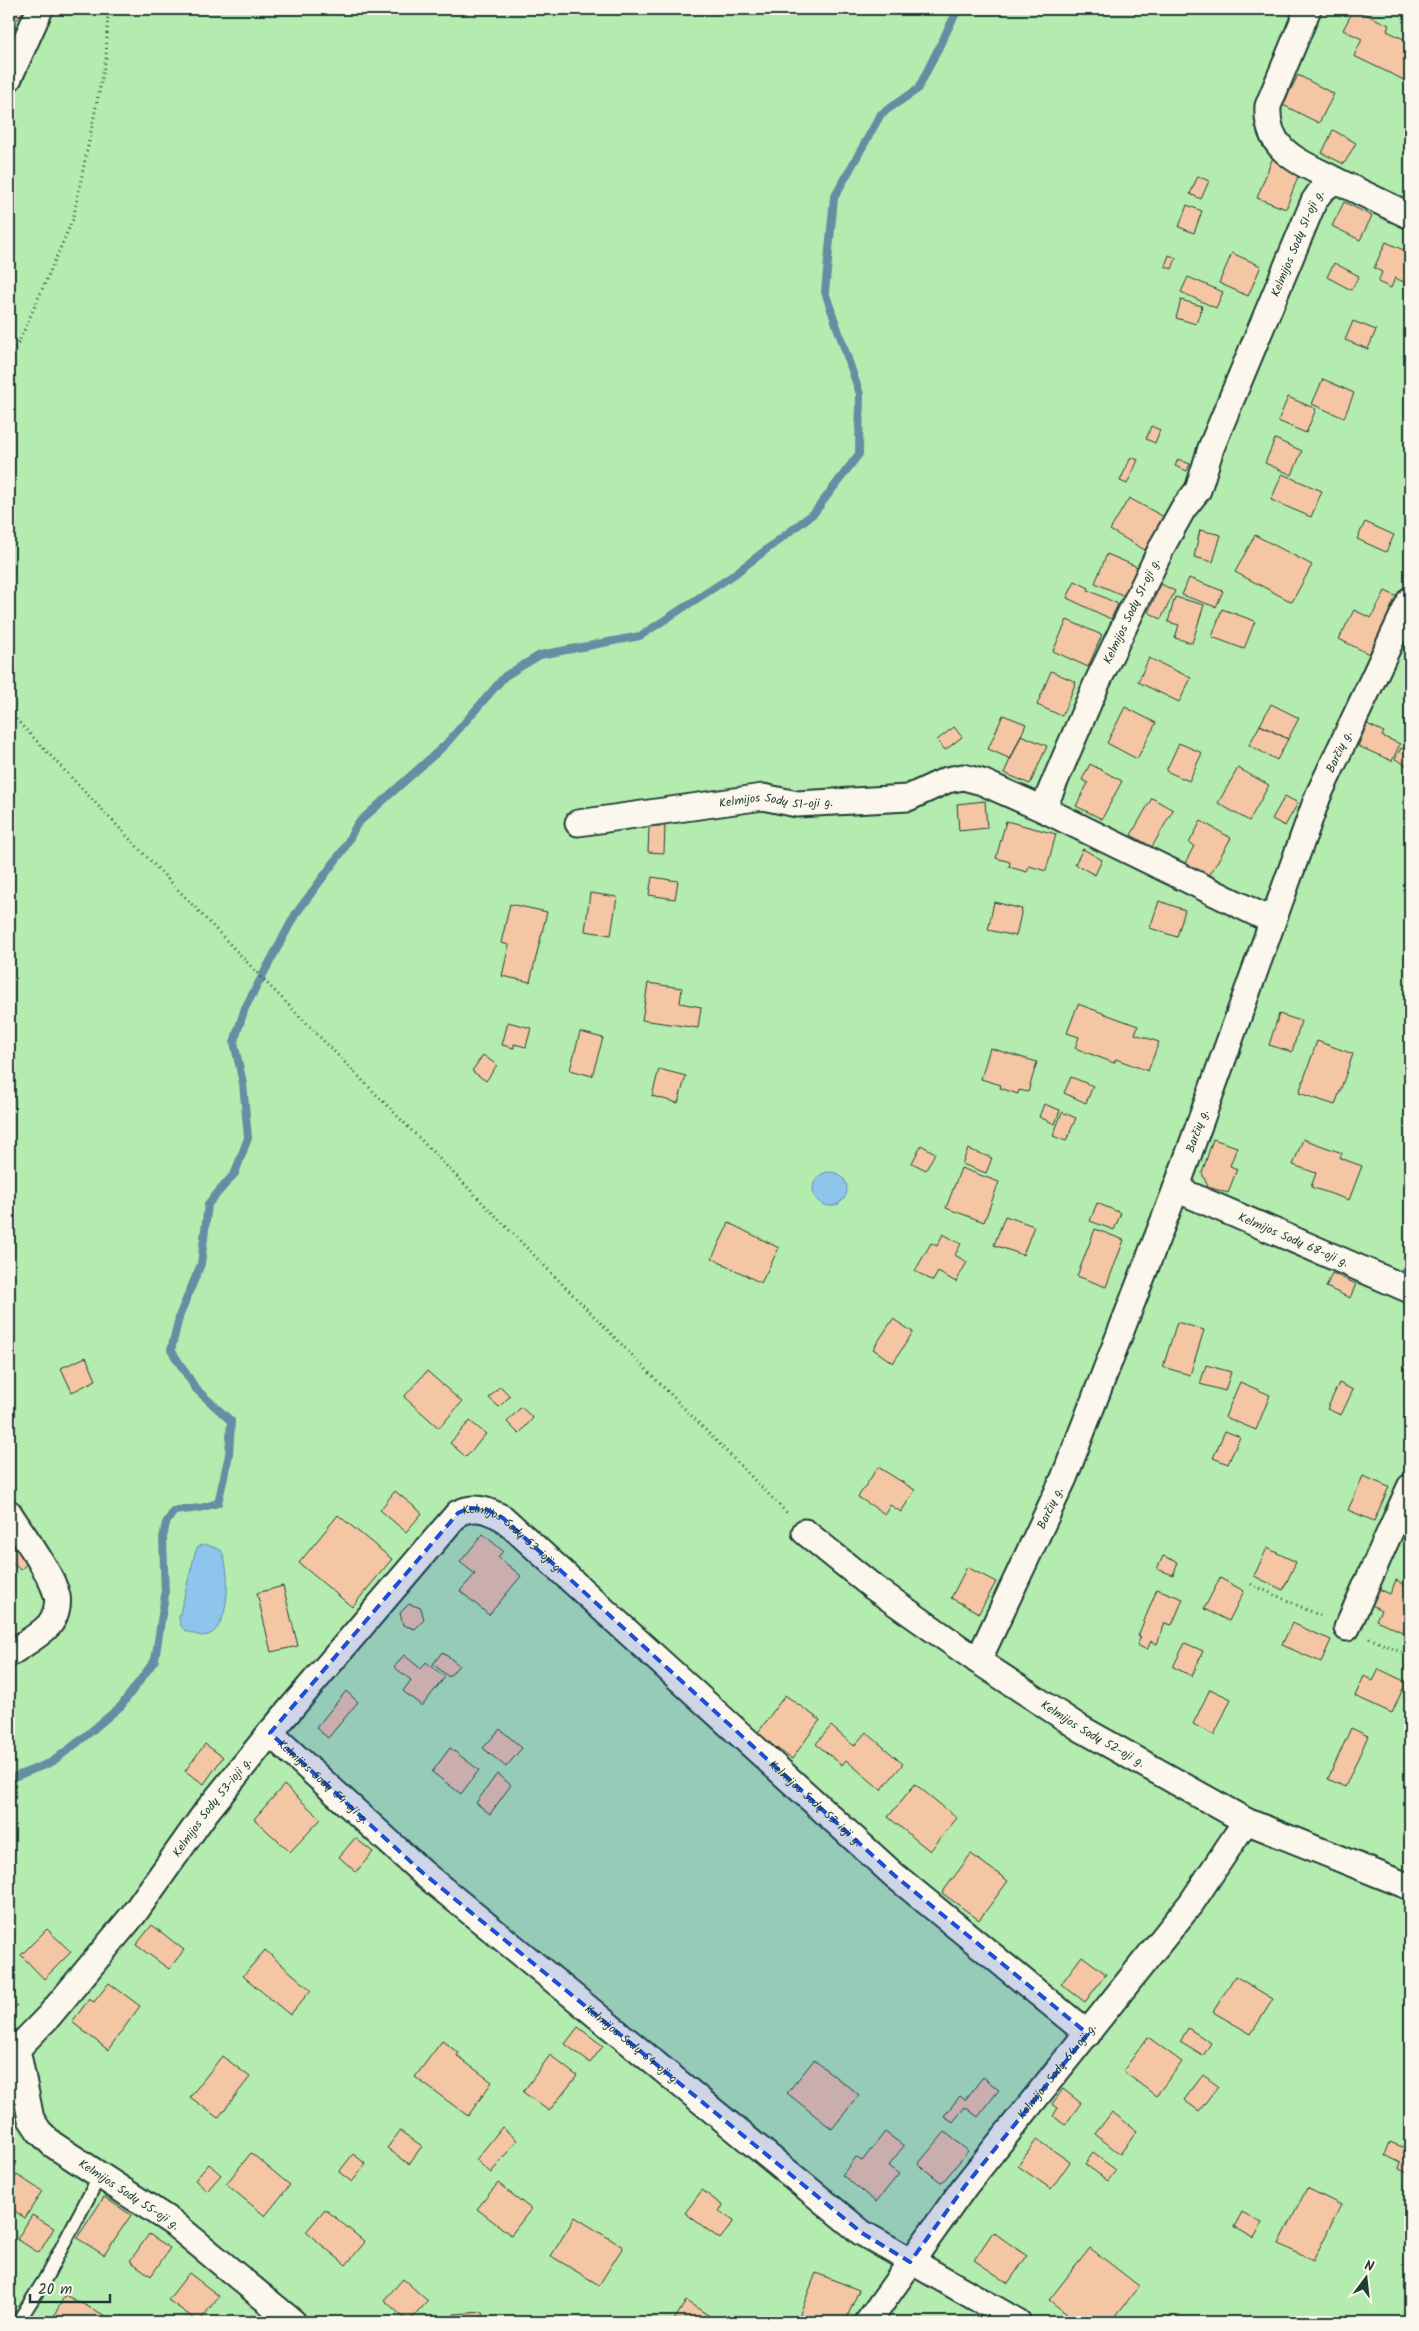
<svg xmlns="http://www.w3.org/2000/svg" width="1419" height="2331" font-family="Kalam,sans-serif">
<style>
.green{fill:#b4ecaf;stroke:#6a9472}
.water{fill:#8ec5ed;stroke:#628fa3}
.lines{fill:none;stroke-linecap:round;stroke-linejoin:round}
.stream{stroke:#628fa3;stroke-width:8}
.building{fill:#f4c6a3;stroke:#1f3d34}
.lane-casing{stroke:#1f3d34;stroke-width:16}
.street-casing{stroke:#1f3d34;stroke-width:29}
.path{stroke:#1f3d34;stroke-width:3;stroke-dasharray:1 4;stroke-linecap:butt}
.lane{stroke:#fbf7ec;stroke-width:12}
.street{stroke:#fbf7ec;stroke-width:25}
.marked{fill:#1d4ed8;fill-opacity:0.2;stroke:#1d4ed8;stroke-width:4;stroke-dasharray:10 6;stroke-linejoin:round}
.labels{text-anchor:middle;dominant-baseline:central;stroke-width:4;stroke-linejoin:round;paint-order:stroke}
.street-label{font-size:12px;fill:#1f3d34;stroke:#fbf7ec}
</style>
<rect width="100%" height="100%" fill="#faeddd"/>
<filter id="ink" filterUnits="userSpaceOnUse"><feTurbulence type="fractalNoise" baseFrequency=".02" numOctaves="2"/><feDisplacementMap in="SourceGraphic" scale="10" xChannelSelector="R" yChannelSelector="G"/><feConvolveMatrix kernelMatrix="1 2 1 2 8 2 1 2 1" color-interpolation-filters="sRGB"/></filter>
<g filter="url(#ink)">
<path class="green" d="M 9,9 L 1410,9 L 1410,2322 L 9,2322 Z"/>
<path class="water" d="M813 1189a17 17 0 1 1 34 0a17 17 0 1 1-34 0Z
M 205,1544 L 221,1550 C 231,1566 232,1635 203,1636 C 200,1636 195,1634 192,1633 C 183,1631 179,1626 179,1617 L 195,1553 L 198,1547 Z"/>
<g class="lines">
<path class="stream" d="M 9,1779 L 52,1762 L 82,1739 L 121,1706 L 155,1660 L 165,1595 L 163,1538 L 166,1523 L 174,1511 L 200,1508 L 218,1503 L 229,1455 L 231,1421 L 196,1389 L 171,1350 L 180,1314 L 201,1264 L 208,1204 L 235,1173 L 248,1138 L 243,1083 L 234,1042 L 245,1008 L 295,915 L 344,849 L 357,824 L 445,745 L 505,676 L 540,655 L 640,636 L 732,576 L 814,513 L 859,454 L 860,394 L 825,292 L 834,198 L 881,114 L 918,89 L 958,9"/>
</g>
<path class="building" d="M 9,9 L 25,9 L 16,21 L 9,15 Z
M 1354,9 L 1389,25 L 1387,31 L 1410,42 L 1410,67 L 1404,80 L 1354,56 L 1362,39 L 1343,30 Z
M 1298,75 L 1334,94 L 1319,123 L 1283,105 Z
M 1333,130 L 1356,143 L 1344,164 L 1322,153 Z
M 1273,157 L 1301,168 L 1286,209 L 1257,198 Z
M 1198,176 L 1209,181 L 1201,199 L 1190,194 Z
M 1344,202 L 1372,216 L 1360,240 L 1332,226 Z
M 1187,205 L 1202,211 L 1194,233 L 1179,227 Z
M 1386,242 L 1410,253 L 1410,274 L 1406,283 L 1395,278 L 1391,288 L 1378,282 L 1382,272 L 1374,268 Z
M 1232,253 L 1261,266 L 1248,296 L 1219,283 Z
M 1169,255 L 1176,258 L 1172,269 L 1165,266 Z
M 1334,263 L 1359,276 L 1351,290 L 1327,277 Z
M 1188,277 L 1223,292 L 1216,308 L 1181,292 Z
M 1181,300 L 1202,306 L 1196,324 L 1176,318 Z
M 1353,321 L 1376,330 L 1368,349 L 1345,340 Z
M 1323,379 L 1354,393 L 1344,418 L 1312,404 Z
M 1288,397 L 1316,409 L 1306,433 L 1278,421 Z
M 1151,426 L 1160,430 L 1155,443 L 1146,439 Z
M 1275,439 L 1302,451 L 1292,475 L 1265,463 Z
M 1131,457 L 1138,460 L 1127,484 L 1120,481 Z
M 1178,459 L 1190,464 L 1187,471 L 1175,466 Z
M 1282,474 L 1322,491 L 1311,517 L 1271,500 Z
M 1129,498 L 1164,517 L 1145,550 L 1110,530 Z
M 1365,522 L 1394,535 L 1386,552 L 1357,539 Z
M 1200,530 L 1221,535 L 1213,562 L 1194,557 Z
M 1255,535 L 1312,565 L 1292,602 L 1235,572 Z
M 1107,554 L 1140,568 L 1127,597 L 1095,583 Z
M 1189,578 L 1223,591 L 1216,607 L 1182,595 Z
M 1075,581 L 1089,588 L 1088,590 L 1118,604 L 1111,619 L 1067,598 Z
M 1161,584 L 1175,591 L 1161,619 L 1148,612 Z
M 1385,591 L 1398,597 L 1369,654 L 1339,639 L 1354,610 L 1371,618 Z
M 1175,597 L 1204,605 L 1192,643 L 1175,638 L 1179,625 L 1168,622 Z
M 1222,609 L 1255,621 L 1244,649 L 1212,637 Z
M 1067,620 L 1102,635 L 1088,667 L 1053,651 Z
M 1149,658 L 1191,678 L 1179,702 L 1138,682 Z
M 1051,671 L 1076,682 L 1062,716 L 1037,705 Z
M 1271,704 L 1299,718 L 1288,739 L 1260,725 Z
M 1125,707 L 1156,723 L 1137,759 L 1107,743 Z
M 1003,715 L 1026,724 L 1011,759 L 988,749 Z
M 1367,724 L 1384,732 L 1382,736 L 1400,744 L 1392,761 L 1358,746 Z
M 1260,725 L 1288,739 L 1277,760 L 1249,745 Z
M 954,727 L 962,737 L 945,750 L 937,740 Z
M 1021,735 L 1047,746 L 1030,784 L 1004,773 Z
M 1179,743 L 1202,753 L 1189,781 L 1166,771 Z
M 1401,748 L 1410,753 L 1410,767 L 1395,759 Z
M 1090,764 L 1122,781 L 1102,819 L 1076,806 L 1088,783 L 1082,780 Z
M 1238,768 L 1269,785 L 1249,821 L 1218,803 Z
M 1285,796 L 1298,803 L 1285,826 L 1272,819 Z
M 1152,798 L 1173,810 L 1152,847 L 1131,835 Z
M 985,801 L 987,828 L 959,831 L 957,804 Z
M 1006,821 L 1056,834 L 1046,871 L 1029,866 L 1027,872 L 1009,867 L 1010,862 L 996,858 Z
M 1201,821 L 1231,838 L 1208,878 L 1184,865 L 1194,846 L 1189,843 Z
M 649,826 L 665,826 L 664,853 L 648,852 Z
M 1083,849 L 1102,860 L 1095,875 L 1075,864 Z
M 652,877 L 678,881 L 675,899 L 649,895 Z
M 590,893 L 617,897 L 611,935 L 585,931 Z
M 1159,901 L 1185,910 L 1177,937 L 1150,928 Z
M 994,902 L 1022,909 L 1016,936 L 988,930 Z
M 510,904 L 547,912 L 530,982 L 502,976 L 509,945 L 501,943 Z
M 648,983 L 682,988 L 680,1003 L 701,1007 L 698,1028 L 642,1020 Z
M 1078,1004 L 1138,1026 L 1135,1034 L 1159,1042 L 1148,1071 L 1116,1059 L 1114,1063 L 1075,1048 L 1079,1037 L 1067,1033 Z
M 1279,1014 L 1301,1021 L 1292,1052 L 1269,1045 Z
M 508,1022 L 531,1028 L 526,1047 L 514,1044 L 514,1048 L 502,1045 Z
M 580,1032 L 603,1038 L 592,1076 L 570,1070 Z
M 1317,1041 L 1353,1054 L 1335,1105 L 1299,1093 Z
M 990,1048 L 1037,1062 L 1028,1092 L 1019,1090 L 1018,1094 L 1000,1088 L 1001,1085 L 981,1079 Z
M 483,1055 L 497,1065 L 486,1081 L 472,1071 Z
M 659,1069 L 686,1076 L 678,1103 L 652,1096 Z
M 1071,1077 L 1093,1086 L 1086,1103 L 1064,1093 Z
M 1044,1104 L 1060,1110 L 1055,1124 L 1039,1117 Z
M 1062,1112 L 1076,1118 L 1066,1141 L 1053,1136 Z
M 1213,1139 L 1237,1147 L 1230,1166 L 1237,1169 L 1228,1193 L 1208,1187 L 1202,1173 Z
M 1303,1139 L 1342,1153 L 1340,1158 L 1362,1166 L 1349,1200 L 1311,1187 L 1316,1173 L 1293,1165 Z
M 921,1145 L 935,1153 L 926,1170 L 912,1163 Z
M 968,1149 L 992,1158 L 986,1173 L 962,1164 Z
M 961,1168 L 999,1182 L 984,1222 L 946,1208 Z
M 1097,1203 L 1121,1213 L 1114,1230 L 1090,1221 Z
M 1005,1216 L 1034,1226 L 1023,1255 L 994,1245 Z
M 729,1223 L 779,1248 L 761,1283 L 712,1258 Z
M 1095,1229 L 1124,1240 L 1106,1287 L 1077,1276 Z
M 943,1234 L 961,1244 L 955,1255 L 967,1262 L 956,1282 L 938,1272 L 933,1281 L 915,1271 L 931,1243 L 937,1246 Z
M 1332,1273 L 1356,1284 L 1350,1298 L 1326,1287 Z
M 893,1319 L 913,1332 L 893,1363 L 873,1349 Z
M 1177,1322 L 1204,1330 L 1190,1375 L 1163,1367 Z
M 86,1357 L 96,1380 L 72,1392 L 61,1368 Z
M 1206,1365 L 1231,1372 L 1225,1391 L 1200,1384 Z
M 427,1371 L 462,1402 L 439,1428 L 404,1397 Z
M 1240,1382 L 1270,1395 L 1256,1430 L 1225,1417 Z
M 1339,1383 L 1353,1390 L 1341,1415 L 1327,1409 Z
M 500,1386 L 510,1396 L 499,1407 L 489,1398 Z
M 521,1407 L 533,1418 L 519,1434 L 507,1422 Z
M 470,1421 L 486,1434 L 466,1457 L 450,1443 Z
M 1225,1431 L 1240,1437 L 1228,1464 L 1213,1458 Z
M 878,1467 L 915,1490 L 901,1512 L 890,1505 L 885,1514 L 858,1497 Z
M 1363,1476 L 1389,1487 L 1374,1521 L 1348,1510 Z
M 395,1491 L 422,1513 L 406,1532 L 380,1510 Z
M 338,1515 L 392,1559 L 352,1607 L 299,1563 Z
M 483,1534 L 503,1551 L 498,1557 L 521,1576 L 489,1615 L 460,1591 L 475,1574 L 460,1562 Z
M 17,1544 L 31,1560 L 20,1570 L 9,1558 L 9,1552 Z
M 1267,1548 L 1296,1562 L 1283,1590 L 1254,1576 Z
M 1163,1556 L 1178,1562 L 1173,1575 L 1157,1569 Z
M 967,1567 L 996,1582 L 979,1613 L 951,1598 Z
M 1220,1578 L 1244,1591 L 1229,1621 L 1204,1609 Z
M 1396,1580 L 1410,1587 L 1409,1635 L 1376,1620 L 1381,1610 L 1372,1605 L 1379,1589 L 1390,1594 Z
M 283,1586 L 298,1646 L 271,1652 L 257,1593 Z
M 1157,1589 L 1183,1599 L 1172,1625 L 1165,1623 L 1157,1644 L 1151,1641 L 1147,1650 L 1137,1645 L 1141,1637 L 1138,1636 Z
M 409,1604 L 421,1608 L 424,1620 L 415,1629 L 403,1625 L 400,1613 Z
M 1292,1623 L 1331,1640 L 1321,1662 L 1282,1645 Z
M 1185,1643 L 1203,1651 L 1192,1676 L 1173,1667 Z
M 442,1652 L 459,1665 L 449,1677 L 433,1664 Z
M 404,1655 L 421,1669 L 426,1662 L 445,1677 L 422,1706 L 403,1691 L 411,1680 L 394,1667 Z
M 1379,1669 L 1406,1682 L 1392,1713 L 1355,1696 L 1364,1676 L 1373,1681 Z
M 1210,1689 L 1231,1699 L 1214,1735 L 1193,1724 Z
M 346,1691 L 358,1702 L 328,1738 L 316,1728 Z
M 785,1695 L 820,1720 L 792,1759 L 757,1734 Z
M 831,1726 L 854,1746 L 866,1732 L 903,1764 L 881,1790 L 846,1760 L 842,1765 L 816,1744 Z
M 1351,1728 L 1368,1736 L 1345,1787 L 1328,1779 Z
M 500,1729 L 522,1748 L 506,1767 L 483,1748 Z
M 205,1744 L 223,1757 L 204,1784 L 185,1771 Z
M 450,1748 L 479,1770 L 461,1794 L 432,1772 Z
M 497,1774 L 511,1785 L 490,1814 L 476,1803 Z
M 915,1784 L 957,1818 L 930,1851 L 888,1817 Z
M 284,1785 L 321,1819 L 290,1852 L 254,1819 Z
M 355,1838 L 373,1852 L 356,1872 L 339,1857 Z
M 971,1854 L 1008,1881 L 979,1920 L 942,1893 Z
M 152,1925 L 184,1950 L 169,1969 L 136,1945 Z
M 47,1929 L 71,1952 L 44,1979 L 21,1955 Z
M 265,1950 L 311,1990 L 290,2015 L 243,1976 Z
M 1082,1956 L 1106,1974 L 1085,2002 L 1061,1984 Z
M 1235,1976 L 1273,1999 L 1251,2034 L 1213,2012 Z
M 109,1983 L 140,2006 L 108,2050 L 72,2022 L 89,1999 L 94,2002 Z
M 9,1984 L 15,1992 L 9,1996 L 17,2006 L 9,2013 Z
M 578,2027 L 603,2046 L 590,2063 L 565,2044 Z
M 1188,2028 L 1211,2043 L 1203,2056 L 1180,2042 Z
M 1148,2037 L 1182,2062 L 1156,2096 L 1123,2071 Z
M 442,2041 L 459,2053 L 457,2056 L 492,2082 L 468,2116 L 415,2077 Z
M 550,2055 L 577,2076 L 549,2111 L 523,2092 Z
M 222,2056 L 250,2077 L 218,2118 L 190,2097 Z
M 814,2060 L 859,2095 L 832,2129 L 787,2093 Z
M 1203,2075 L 1218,2086 L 1199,2111 L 1184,2100 Z
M 983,2077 L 999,2090 L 978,2117 L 965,2107 L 953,2122 L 944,2116 L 960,2096 L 965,2100 Z
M 1063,2089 L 1081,2103 L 1065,2125 L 1053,2116 L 1058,2108 L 1052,2104 Z
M 1112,2112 L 1137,2131 L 1120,2154 L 1095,2134 Z
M 502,2127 L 517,2140 L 491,2173 L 476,2160 Z
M 400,2131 L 422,2146 L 409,2164 L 387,2148 Z
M 885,2132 L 904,2146 L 888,2166 L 899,2174 L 876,2202 L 842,2175 L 856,2157 L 862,2161 Z
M 945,2132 L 968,2151 L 942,2183 L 918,2164 Z
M 1037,2139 L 1070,2162 L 1051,2189 L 1018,2166 Z
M 1390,2142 L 1410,2150 L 1410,2174 L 1399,2169 L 1401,2163 L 1385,2155 Z
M 251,2153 L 290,2185 L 265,2216 L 226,2184 Z
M 1093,2153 L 1116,2170 L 1108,2181 L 1085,2164 Z
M 353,2154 L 366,2164 L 352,2182 L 339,2172 Z
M 209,2164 L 221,2175 L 207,2191 L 195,2180 Z
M 17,2175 L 42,2191 L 25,2218 L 9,2207 L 9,2188 Z
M 498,2183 L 531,2209 L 511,2235 L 477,2209 Z
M 1307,2188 L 1341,2205 L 1313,2261 L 1279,2244 Z
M 702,2190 L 723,2206 L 719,2211 L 734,2221 L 720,2239 L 685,2213 Z
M 104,2197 L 131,2215 L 104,2255 L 77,2238 Z
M 325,2209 L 365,2242 L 346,2265 L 306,2232 Z
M 1242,2212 L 1262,2223 L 1254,2238 L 1234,2227 Z
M 32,2215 L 54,2228 L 39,2253 L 17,2239 Z
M 575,2217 L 623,2247 L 599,2285 L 551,2256 Z
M 993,2232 L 1027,2256 L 1008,2283 L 974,2260 Z
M 149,2234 L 170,2248 L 151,2276 L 130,2261 Z
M 1090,2248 L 1139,2286 L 1111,2322 L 1094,2322 L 1090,2320 L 1088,2322 L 1077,2322 L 1049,2300 Z
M 189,2273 L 219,2296 L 199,2322 L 168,2300 Z
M 816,2273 L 859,2290 L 845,2322 L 813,2322 L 799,2316 Z
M 403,2279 L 428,2301 L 409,2322 L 384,2300 Z
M 65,2295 L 104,2315 L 101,2322 L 51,2322 Z
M 686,2301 L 719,2322 L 673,2322 Z
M 262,2311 L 276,2322 L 253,2322 Z
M 483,2312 L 484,2322 L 432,2322 L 455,2320 L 454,2314 Z"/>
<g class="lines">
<defs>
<path id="lane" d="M 18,2322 L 45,2279 L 99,2177"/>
<g id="street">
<path d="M 9,78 L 40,9"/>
<path d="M 1335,180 L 1410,216"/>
<path d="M 1043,809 L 1272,921"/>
<path id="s1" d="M 578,823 L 763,797 L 797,804 L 908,798 L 947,780 L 963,777 L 982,782 L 1043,809 L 1097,683 L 1164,543 L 1183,509 L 1198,490 L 1211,448 L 1314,201 L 1321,191 L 1335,180 C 1301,162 1265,152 1268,106 L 1308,9"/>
<path id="s2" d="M 1176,1189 L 1410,1290"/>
<path d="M 9,1513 C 22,1534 52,1573 57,1596 C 59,1605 55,1618 49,1625 C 38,1637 22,1645 9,1654"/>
<path id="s3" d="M 805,1532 L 873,1587 L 978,1661 L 1080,1728 L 1246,1821 L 1410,1887"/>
<path d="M 1347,1628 L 1410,1487"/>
<path id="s4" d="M 978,1661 L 1064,1478 L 1176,1189 L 1318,796 L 1410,600"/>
<path id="s5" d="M 270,1733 L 423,1873 L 862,2233 L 1018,2322"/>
<path id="s6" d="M 9,2044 L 17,2049 L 31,2119 L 39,2131 L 52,2144 L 173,2223 L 293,2322"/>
<path id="s7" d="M 17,2049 L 49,2016 L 133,1915 L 206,1812 L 270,1733 L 458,1513 C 475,1505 487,1510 503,1518 L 894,1875 L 1088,2034"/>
<path id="s8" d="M 868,2322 L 965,2186 L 1192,1902 L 1246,1821"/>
</g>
</defs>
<use href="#lane" class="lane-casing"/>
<use href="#street" class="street-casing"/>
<path class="path" d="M 9,356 L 19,342 L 73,219 L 106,58 L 108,9
M 9,712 L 262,978 L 787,1513
M 1251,1584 L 1323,1617
M 1369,1638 L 1410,1656"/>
<use href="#lane" class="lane"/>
<use href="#street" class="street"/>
</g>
</g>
<path class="marked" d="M 469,1508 L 486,1509 L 503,1518 L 894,1875 L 1088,2034 L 965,2186 L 910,2262 L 862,2233 L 423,1873 L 270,1733 L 458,1513 Z"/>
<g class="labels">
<g class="street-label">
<text stroke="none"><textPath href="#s1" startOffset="1100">Kelmijos Sodų 51-oji g.</textPath></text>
<text stroke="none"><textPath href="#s1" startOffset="695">Kelmijos Sodų 51-oji g.</textPath></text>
<text stroke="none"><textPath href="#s4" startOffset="979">Barčių g.</textPath></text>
<text stroke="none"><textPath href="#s1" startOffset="200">Kelmijos Sodų 51-oji g.</textPath></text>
<text stroke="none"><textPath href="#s4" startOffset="574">Barčių g.</textPath></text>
<text stroke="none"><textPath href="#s2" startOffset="128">Kelmijos Sodų 68-oji g.</textPath></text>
<text stroke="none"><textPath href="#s4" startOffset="169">Barčių g.</textPath></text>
<text stroke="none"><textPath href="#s7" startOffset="760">Kelmijos Sodų 53-ioji g.</textPath></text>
<text stroke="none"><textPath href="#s3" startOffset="352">Kelmijos Sodų 52-oji g.</textPath></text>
<text stroke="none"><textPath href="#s5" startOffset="72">Kelmijos Sodų 54-oji g.</textPath></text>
<text stroke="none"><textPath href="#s7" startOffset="1165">Kelmijos Sodų 53-ioji g.</textPath></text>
<text stroke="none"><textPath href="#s7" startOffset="311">Kelmijos Sodų 53-ioji g.</textPath></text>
<text stroke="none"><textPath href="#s5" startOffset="478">Kelmijos Sodų 54-oji g.</textPath></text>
<text stroke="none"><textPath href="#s8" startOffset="314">Kelmijos Sodų 64-oji g.</textPath></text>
<text stroke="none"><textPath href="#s6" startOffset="206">Kelmijos Sodų 55-oji g.</textPath></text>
</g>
</g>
<rect width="1419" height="2331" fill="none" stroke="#fbf7ec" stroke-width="30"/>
<rect x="15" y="15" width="1389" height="2301" fill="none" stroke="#1f3d34" stroke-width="2" filter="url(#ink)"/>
<g transform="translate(1366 2278) rotate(15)" stroke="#fbf7ec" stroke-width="4" paint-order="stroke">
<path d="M0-4L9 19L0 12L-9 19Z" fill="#1f3d34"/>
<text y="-8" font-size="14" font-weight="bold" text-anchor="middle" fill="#1f3d34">N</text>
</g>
<path d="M30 2294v8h80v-8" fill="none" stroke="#1f3d34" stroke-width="2.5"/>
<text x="38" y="2294" font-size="15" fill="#1f3d34" stroke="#fbf7ec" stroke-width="4" paint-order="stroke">20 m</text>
</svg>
